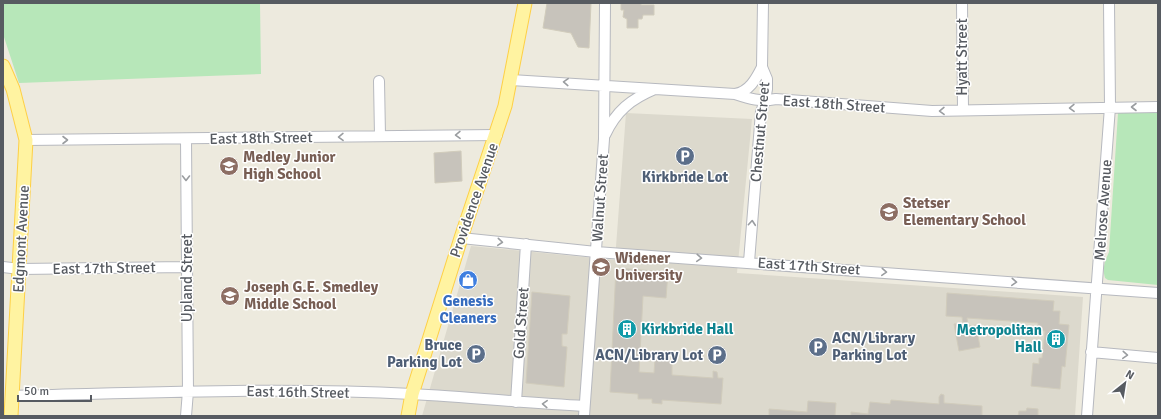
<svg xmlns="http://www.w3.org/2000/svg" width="1161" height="419" font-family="Signika,sans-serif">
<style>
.education{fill:#dcd9cd}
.green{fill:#b7e7b9}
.building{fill:#c7c3bb;stroke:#d1ccbc}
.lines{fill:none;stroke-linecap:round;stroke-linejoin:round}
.minor-casing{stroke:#b7b9bf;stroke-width:12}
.major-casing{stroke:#fed046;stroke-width:15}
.minor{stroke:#fff;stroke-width:10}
.major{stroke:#fff3a1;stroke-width:13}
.oneway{stroke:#9a9da0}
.labels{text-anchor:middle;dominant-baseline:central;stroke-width:3;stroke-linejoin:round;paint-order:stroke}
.street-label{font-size:15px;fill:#575b61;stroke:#fff}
.education-label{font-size:15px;font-weight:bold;fill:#785e54;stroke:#fff;text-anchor:start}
.service-label{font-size:15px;font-weight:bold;fill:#4e5e75;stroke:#fff;text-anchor:end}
.shop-label{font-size:15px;font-weight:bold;fill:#366cbe;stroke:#fff}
.culture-label{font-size:15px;font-weight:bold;fill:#0d838f;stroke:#fff;text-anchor:start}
</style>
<rect width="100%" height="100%" fill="#edeade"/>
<path class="education" d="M 626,113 L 752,119 L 737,273 L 1083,297 L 1075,416 L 422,416 L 471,246 L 615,260 Z"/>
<path class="green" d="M 3,3 L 260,3 L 261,74 L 19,83 L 3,34 Z
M 1118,113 L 1158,113 L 1158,285 L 1108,280 L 1105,278 C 1102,268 1105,261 1109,252 Z"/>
<path class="building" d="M 547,3 L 591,3 L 589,48 L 578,47 L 571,33 L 543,28 Z
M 621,3 L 641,3 L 641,5 L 654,5 L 654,15 L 643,15 L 642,19 L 638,19 L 638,28 L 627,28 L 627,19 L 623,17 L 624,10 L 621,10 Z
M 461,151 L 462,181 L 435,183 L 434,153 Z
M 616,268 L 668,272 L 666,298 L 643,296 L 639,372 L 654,373 L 655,359 L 672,361 L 672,375 L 713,378 L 713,371 L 717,372 L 718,378 L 723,378 L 721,404 L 662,400 L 662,404 L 652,403 L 652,399 L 638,399 L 638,394 L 610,392 Z
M 532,292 L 570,296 L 567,334 L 562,334 L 562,346 L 567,347 L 564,387 L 526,383 Z
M 947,293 L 1054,301 L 1053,311 L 1060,311 L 1059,324 L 1069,325 L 1065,367 L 1062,366 L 1060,389 L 1031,386 L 1033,363 L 1039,364 L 1039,358 L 1042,358 L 1045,331 L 1038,330 L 1038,323 L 967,318 L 968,326 L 976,325 L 980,347 L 959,351 L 954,324 L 963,323 L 962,317 L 946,316 Z
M 941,394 L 944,395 L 944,403 L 982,406 L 982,416 L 851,416 L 851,412 L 868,414 L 870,402 L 890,404 L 891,400 L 939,404 L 939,397 Z
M 808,401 L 836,403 L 835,415 L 837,416 L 769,416 L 769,409 L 807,412 Z
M 1027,408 L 1038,409 L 1038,416 L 1018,416 L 1019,411 L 1026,411 Z"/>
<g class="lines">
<defs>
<path id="minor" d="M 962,3 L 963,110
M 511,80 L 735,94 C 750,99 760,102 776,99 L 932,111 L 1158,107
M 379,81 L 380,136
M 735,94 C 749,92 756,79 762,67
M 605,135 C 616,111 631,99 655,89
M 26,140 L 497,135
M 461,238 L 596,252 L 1158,293
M 749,262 L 761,112 L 765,101 L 767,89 L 767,79 L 762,67 L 763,3
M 3,267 L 20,269 L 187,267
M 1091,352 L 1158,358
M 12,396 C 145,393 279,387 412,394 C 469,397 527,403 584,406
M 516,402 L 526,244
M 186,416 L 188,391 L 186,139
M 584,416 L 604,139 L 605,3
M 1087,416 L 1110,107 L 1109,3"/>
<path id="major" d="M 3,66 L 13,89 L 26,140 L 11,416
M 408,416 L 412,394 L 461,238 L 505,106 L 525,3"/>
</defs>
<use href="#minor" class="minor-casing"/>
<use href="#major" class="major-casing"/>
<use href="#minor" class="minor"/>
<use href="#major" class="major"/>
</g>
<defs><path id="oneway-chevron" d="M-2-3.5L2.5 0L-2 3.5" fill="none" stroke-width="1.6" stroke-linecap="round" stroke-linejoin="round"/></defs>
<g class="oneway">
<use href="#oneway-chevron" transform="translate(566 82) rotate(-177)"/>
<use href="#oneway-chevron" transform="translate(1134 107) rotate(180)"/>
<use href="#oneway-chevron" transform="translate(1072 108) rotate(179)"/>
<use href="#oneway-chevron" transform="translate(942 111) rotate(179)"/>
<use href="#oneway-chevron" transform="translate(458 135) rotate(179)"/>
<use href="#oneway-chevron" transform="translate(341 137) rotate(179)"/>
<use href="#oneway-chevron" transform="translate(65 140)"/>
<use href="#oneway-chevron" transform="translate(186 178) rotate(90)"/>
<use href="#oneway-chevron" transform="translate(752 223) rotate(-85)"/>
<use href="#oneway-chevron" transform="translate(500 242) rotate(5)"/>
<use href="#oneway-chevron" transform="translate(699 258) rotate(4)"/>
<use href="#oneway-chevron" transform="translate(884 272) rotate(4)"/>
<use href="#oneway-chevron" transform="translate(1014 282) rotate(4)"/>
<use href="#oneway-chevron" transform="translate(1125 355) rotate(4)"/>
<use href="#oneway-chevron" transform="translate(545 404) rotate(-177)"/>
</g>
<defs>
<symbol id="parking-disc" viewBox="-11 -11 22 22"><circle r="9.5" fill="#5c6f8a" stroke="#fff"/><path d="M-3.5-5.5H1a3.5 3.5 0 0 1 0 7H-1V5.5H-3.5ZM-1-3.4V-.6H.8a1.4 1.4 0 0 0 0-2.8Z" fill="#fff"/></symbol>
<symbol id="school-disc" viewBox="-11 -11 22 22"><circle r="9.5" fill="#8d6e63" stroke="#fff"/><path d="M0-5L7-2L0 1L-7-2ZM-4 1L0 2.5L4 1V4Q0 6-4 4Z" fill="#fff"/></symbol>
<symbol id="university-disc" viewBox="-11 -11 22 22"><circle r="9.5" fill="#8d6e63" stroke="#fff"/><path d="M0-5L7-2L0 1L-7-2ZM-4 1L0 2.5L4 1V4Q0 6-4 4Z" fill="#fff"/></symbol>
<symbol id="shop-disc" viewBox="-11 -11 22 22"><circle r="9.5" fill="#3f7fe0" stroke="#fff"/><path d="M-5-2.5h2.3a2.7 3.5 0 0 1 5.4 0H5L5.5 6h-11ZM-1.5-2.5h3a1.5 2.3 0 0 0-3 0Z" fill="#fff"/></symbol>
<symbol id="building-disc" viewBox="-11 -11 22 22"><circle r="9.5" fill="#0f9aa8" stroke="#fff"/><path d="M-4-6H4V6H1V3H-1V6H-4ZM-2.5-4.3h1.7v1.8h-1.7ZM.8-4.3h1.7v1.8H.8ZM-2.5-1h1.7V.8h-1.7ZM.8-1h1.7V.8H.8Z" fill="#fff"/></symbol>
</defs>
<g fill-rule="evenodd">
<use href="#parking-disc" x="674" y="145" width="22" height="22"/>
<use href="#school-disc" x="218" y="155" width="22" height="22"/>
<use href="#school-disc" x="878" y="201" width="22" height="22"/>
<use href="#university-disc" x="590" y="256" width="22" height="22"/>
<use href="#shop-disc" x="457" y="269" width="22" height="22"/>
<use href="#school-disc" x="219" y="285" width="22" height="22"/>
<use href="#building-disc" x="616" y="318" width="22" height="22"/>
<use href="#building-disc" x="1045" y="328" width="22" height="22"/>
<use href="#parking-disc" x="807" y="336" width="22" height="22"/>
<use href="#parking-disc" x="465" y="343" width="22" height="22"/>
<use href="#parking-disc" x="706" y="344" width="22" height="22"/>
</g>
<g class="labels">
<g class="street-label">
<text transform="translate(962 57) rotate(-90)">Hyatt Street</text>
<text transform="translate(834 104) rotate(4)">East 18th Street</text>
<text transform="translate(760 132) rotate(-85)">Chestnut Street</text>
<text transform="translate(261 138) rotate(-1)">East 18th Street</text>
<text transform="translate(600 198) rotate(-86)">Walnut Street</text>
<text transform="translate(474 200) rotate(-71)">Providence Avenue</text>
<text transform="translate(1103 210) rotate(-86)">Melrose Avenue</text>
<text transform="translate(21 239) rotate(-87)">Edgmont Avenue</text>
<text transform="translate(809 266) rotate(4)">East 17th Street</text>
<text transform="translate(104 268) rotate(-1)">East 17th Street</text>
<text transform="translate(187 278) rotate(-90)">Upland Street</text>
<text transform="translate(521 323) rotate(-86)">Gold Street</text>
<text transform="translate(298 392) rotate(1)">East 16th Street</text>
</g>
<g class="education-label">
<text x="243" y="157">Medley Junior<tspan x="243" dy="17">High School</tspan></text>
<text x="903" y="203">Stetser<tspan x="903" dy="17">Elementary School</tspan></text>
<text x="615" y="258">Widener<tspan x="615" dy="17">University</tspan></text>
<text x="244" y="287">Joseph G.E. Smedley<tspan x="244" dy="17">Middle School</tspan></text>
</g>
<g class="service-label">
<text x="685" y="177" text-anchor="middle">Kirkbride Lot</text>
<text x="832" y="338" text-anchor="start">ACN/Library<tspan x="832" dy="17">Parking Lot</tspan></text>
<text x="462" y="345">Bruce<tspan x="462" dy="17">Parking Lot</tspan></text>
<text x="703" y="355">ACN/Library Lot</text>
</g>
<g class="shop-label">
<text x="468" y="301">Genesis<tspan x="468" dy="17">Cleaners</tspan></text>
</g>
<g class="culture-label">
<text x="641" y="329">Kirkbride Hall</text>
<text x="1042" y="330" text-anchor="end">Metropolitan<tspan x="1042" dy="17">Hall</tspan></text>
</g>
</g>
<rect width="1161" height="419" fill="none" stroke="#575b61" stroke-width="8"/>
<g transform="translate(1125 383) rotate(30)" stroke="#ffffff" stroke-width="3" paint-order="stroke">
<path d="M0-3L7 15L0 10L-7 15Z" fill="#575b61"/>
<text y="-6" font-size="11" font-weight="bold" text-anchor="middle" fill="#575b61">N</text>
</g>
<path d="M18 395v6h73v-6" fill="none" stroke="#575b61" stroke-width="2"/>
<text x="24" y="395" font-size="12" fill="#575b61" stroke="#ffffff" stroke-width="3" paint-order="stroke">50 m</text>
</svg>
